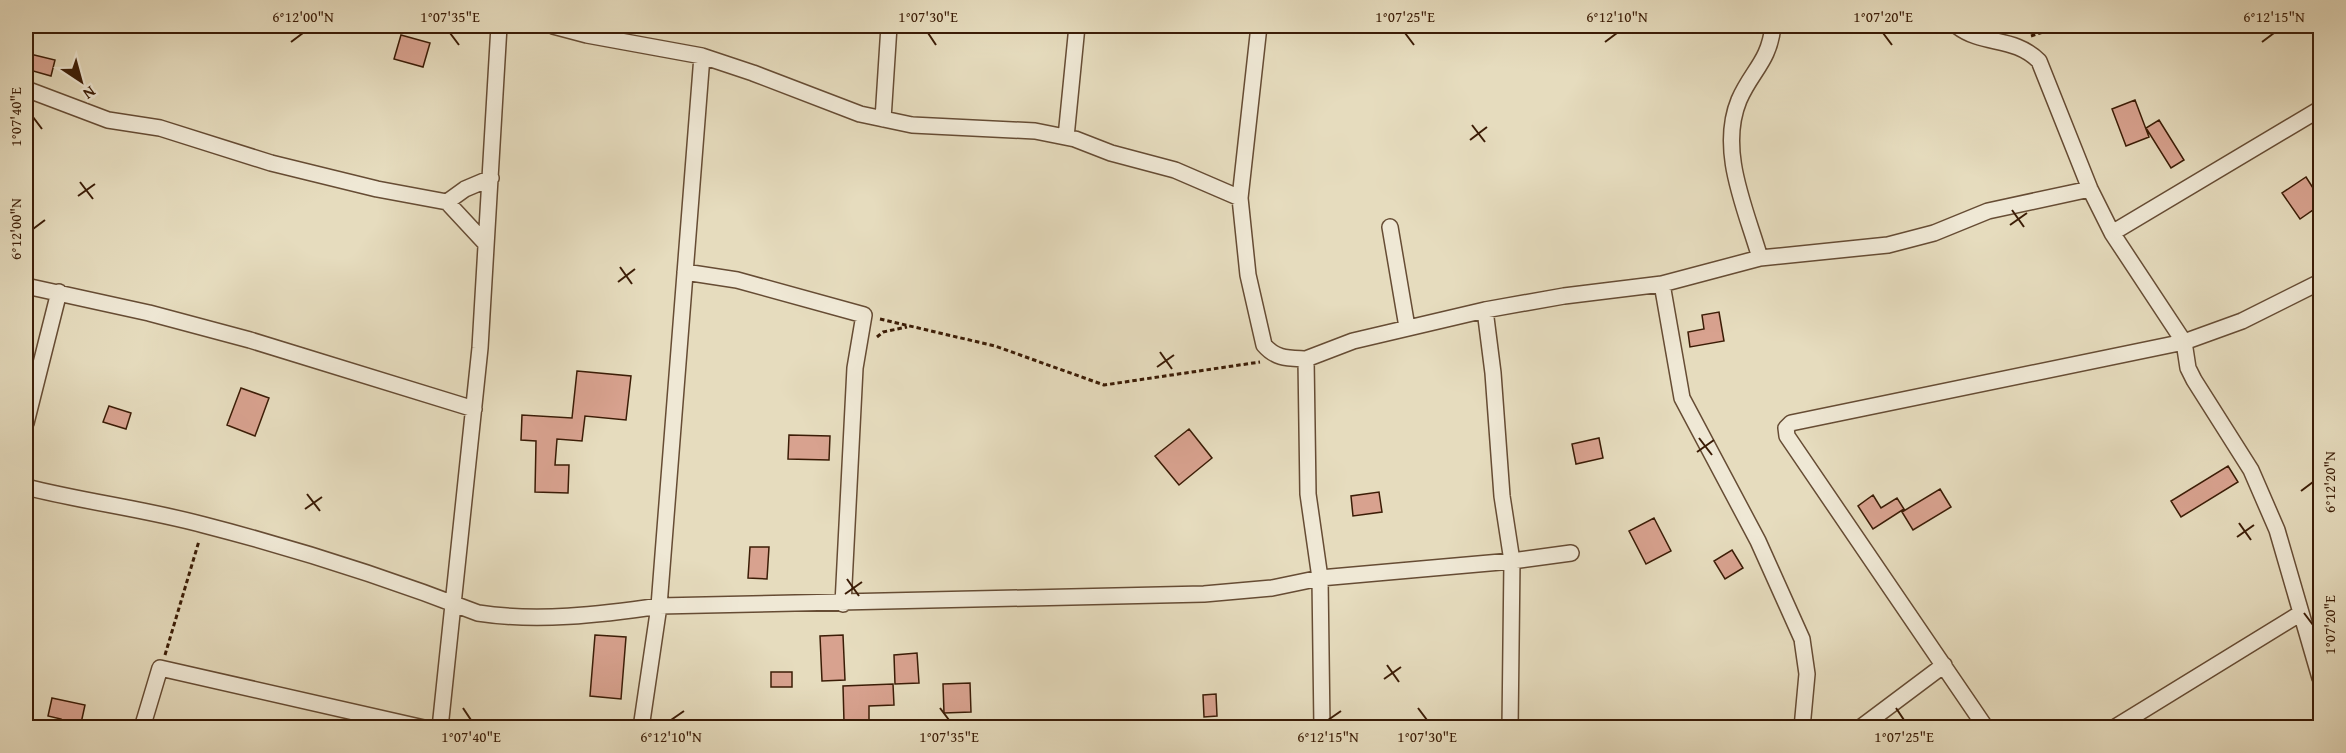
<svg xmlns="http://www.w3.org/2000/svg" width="2346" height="753" font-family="'Gentium Book Plus',serif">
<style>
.building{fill:#d8a28f;stroke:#3b1c06;stroke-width:1.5}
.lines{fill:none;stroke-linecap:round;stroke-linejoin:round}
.street-casing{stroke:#664c34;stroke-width:18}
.path{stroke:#3b1c06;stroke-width:3;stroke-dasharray:4.5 3;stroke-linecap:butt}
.street{stroke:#efe8d5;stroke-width:15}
.ticks{fill:none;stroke:#3b1c06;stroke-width:2}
.neatline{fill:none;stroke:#3b1c06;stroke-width:2}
.ticks-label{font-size:15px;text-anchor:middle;fill:#3b1c06}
</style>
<rect width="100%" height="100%" fill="#e6dcbe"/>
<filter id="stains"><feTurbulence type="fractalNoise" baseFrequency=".00333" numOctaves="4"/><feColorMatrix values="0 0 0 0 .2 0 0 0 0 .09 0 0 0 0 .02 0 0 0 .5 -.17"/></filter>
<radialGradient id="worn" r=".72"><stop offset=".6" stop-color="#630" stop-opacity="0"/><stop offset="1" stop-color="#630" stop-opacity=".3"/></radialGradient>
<path class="building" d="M 401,35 L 430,43 L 423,67 L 394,59 Z
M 26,53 L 55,60 L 51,76 L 26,69 Z
M 2135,100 L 2149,137 L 2126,146 L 2112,109 Z
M 2159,120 L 2184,160 L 2171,168 L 2146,128 Z
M 2306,177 L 2320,199 L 2320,205 L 2300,219 L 2282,193 Z
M 1719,312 L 1724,341 L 1690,347 L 1688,332 L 1704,329 L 1702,315 Z
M 577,371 L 631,376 L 626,420 L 585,416 L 582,441 L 557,439 L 555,465 L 569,465 L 568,493 L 535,492 L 536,441 L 521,440 L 522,415 L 572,418 Z
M 241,388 L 269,398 L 255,436 L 227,425 Z
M 109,406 L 131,413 L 126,429 L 103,422 Z
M 1189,429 L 1212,458 L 1179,485 L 1155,456 Z
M 789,435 L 830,436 L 829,460 L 788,459 Z
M 1599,438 L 1603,458 L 1576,464 L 1572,444 Z
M 2228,466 L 2238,482 L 2181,517 L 2171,501 Z
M 1940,489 L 1951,507 L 1913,530 L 1902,512 Z
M 1379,492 L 1382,512 L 1353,516 L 1351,496 Z
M 1873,495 L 1881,508 L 1897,498 L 1904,509 L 1873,529 L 1858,506 Z
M 1654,518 L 1671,551 L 1646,564 L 1629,531 Z
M 750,547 L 769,547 L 767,579 L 748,578 Z
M 1732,550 L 1743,568 L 1725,579 L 1714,561 Z
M 595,635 L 626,637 L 621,699 L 590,696 Z
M 843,635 L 845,680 L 822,681 L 820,636 Z
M 917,653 L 919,683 L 895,684 L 894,655 Z
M 771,672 L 792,672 L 792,687 L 771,687 Z
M 970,683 L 971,712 L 944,713 L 943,684 Z
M 893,684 L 894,705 L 869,706 L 869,722 L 844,722 L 843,686 Z
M 1216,694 L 1217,716 L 1204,717 L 1203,695 Z
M 52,698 L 85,705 L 80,728 L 59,728 L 61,719 L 48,716 Z"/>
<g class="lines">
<defs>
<path id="street" d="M 553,26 L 587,35 L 702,56 L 753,73 L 860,114 L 912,125 L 1035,131 L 1075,139 L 1111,153 L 1175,170 L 1240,198
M 1259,26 L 1240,198 L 1248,275 L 1264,345 C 1276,359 1288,358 1306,359
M 1957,26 C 1983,46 2014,36 2039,61 L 2090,189 L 2112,233 L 2184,342 L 2188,368 L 2194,380 L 2251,470 L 2277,530 L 2320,678
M 26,89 L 108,120 L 160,128 L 271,163 L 377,189 L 447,202 L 465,189 L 491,178
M 883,119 L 889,26
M 1066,137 L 1077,26
M 447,202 L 486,244
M 1390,227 L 1407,327
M 2112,233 L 2320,109
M 1760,258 C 1746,209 1718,151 1739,100 C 1752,70 1769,62 1773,26
M 685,272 L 737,280 L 864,315 L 855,368 L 843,604
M 1662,284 L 1682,398 L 1758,541 L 1802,639 L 1807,674 L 1802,728
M 26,286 L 149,313 L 250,340 L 474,409
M 1485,310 L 1493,373 L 1502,496 L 1512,561 L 1510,728
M 26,423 L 59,292
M 26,487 C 85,502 145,509 204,525 C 297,549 388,578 478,613 C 536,622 600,615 659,606 L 1204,594 L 1272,588 L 1320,578 L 1512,561 L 1571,553
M 142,728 L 160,668 L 424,728
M 440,728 L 480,348 L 499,26
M 641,728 L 659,606 L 702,56
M 1322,728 L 1320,578 L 1308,494 L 1306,359 L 1353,341 L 1485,310 L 1564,296 L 1662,284 L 1760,258 L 1888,245 L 1934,233 L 1988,211 L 2090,189
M 1860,728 L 1944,665
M 1986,728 L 1787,436 L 1786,428 L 1791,423 L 2184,342 L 2242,321 L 2320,282
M 2114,728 L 2301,613"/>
</defs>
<use href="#street" class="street-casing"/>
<path class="path" d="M 2031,36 L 2061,26
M 880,319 L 995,346 L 1104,385 L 1260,362
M 877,337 L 883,332 L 907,327
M 165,655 L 199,541"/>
<use href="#street" class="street"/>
</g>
<path class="ticks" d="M 450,33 L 459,45M 928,33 L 936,45M 1405,33 L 1414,45M 1883,33 L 1892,45M 291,42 L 303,33M 1605,42 L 1617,33M 2262,42 L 2274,33M 33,117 L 42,129M 1472,125 L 1485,142M 1470,140 L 1487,127M 80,182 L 93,199M 78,196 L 95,184M 2012,210 L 2024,227M 2010,225 L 2027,213M 33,229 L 45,220M 620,267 L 632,284M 618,282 L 635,269M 1160,352 L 1172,369M 1157,367 L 1174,355M 1699,438 L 1712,455M 1697,452 L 1714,440M 2301,491 L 2313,482M 307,494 L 320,511M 305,509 L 322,497M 2239,523 L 2251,540M 2237,537 L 2254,525M 847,579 L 859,596M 845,594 L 862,582M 2304,613 L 2313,625M 1387,665 L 1399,682M 1384,679 L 1401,667M 463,708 L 471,720M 940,708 L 949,720M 1418,708 L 1427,720M 1896,708 L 1904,720M 671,720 L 684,711M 1328,720 L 1341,711"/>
<rect width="2346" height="753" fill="none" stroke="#e6dcbe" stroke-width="66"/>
<g transform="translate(81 81) rotate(144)" stroke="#efe8d5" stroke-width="4.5" paint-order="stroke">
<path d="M0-4.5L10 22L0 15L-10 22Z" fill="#3b1c06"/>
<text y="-9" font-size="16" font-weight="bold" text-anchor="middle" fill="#3b1c06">N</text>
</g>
<rect x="33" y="33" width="2280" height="687" class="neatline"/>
<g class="ticks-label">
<text x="303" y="22">6°12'00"N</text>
<text x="450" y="22">1°07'35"E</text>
<text x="928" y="22">1°07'30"E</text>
<text x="1405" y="22">1°07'25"E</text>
<text x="1617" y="22">6°12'10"N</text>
<text x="1883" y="22">1°07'20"E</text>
<text x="2274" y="22">6°12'15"N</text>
<text transform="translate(16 117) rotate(-90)" y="5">1°07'40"E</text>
<text transform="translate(16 229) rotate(-90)" y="5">6°12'00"N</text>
<text transform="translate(2330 482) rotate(-90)" y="5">6°12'20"N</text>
<text transform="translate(2330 625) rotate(-90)" y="5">1°07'20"E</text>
<text x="471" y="742">1°07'40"E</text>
<text x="671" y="742">6°12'10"N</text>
<text x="949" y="742">1°07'35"E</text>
<text x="1328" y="742">6°12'15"N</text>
<text x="1427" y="742">1°07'30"E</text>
<text x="1904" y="742">1°07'25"E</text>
</g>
<rect width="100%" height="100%" filter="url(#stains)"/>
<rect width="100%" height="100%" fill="url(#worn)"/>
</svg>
